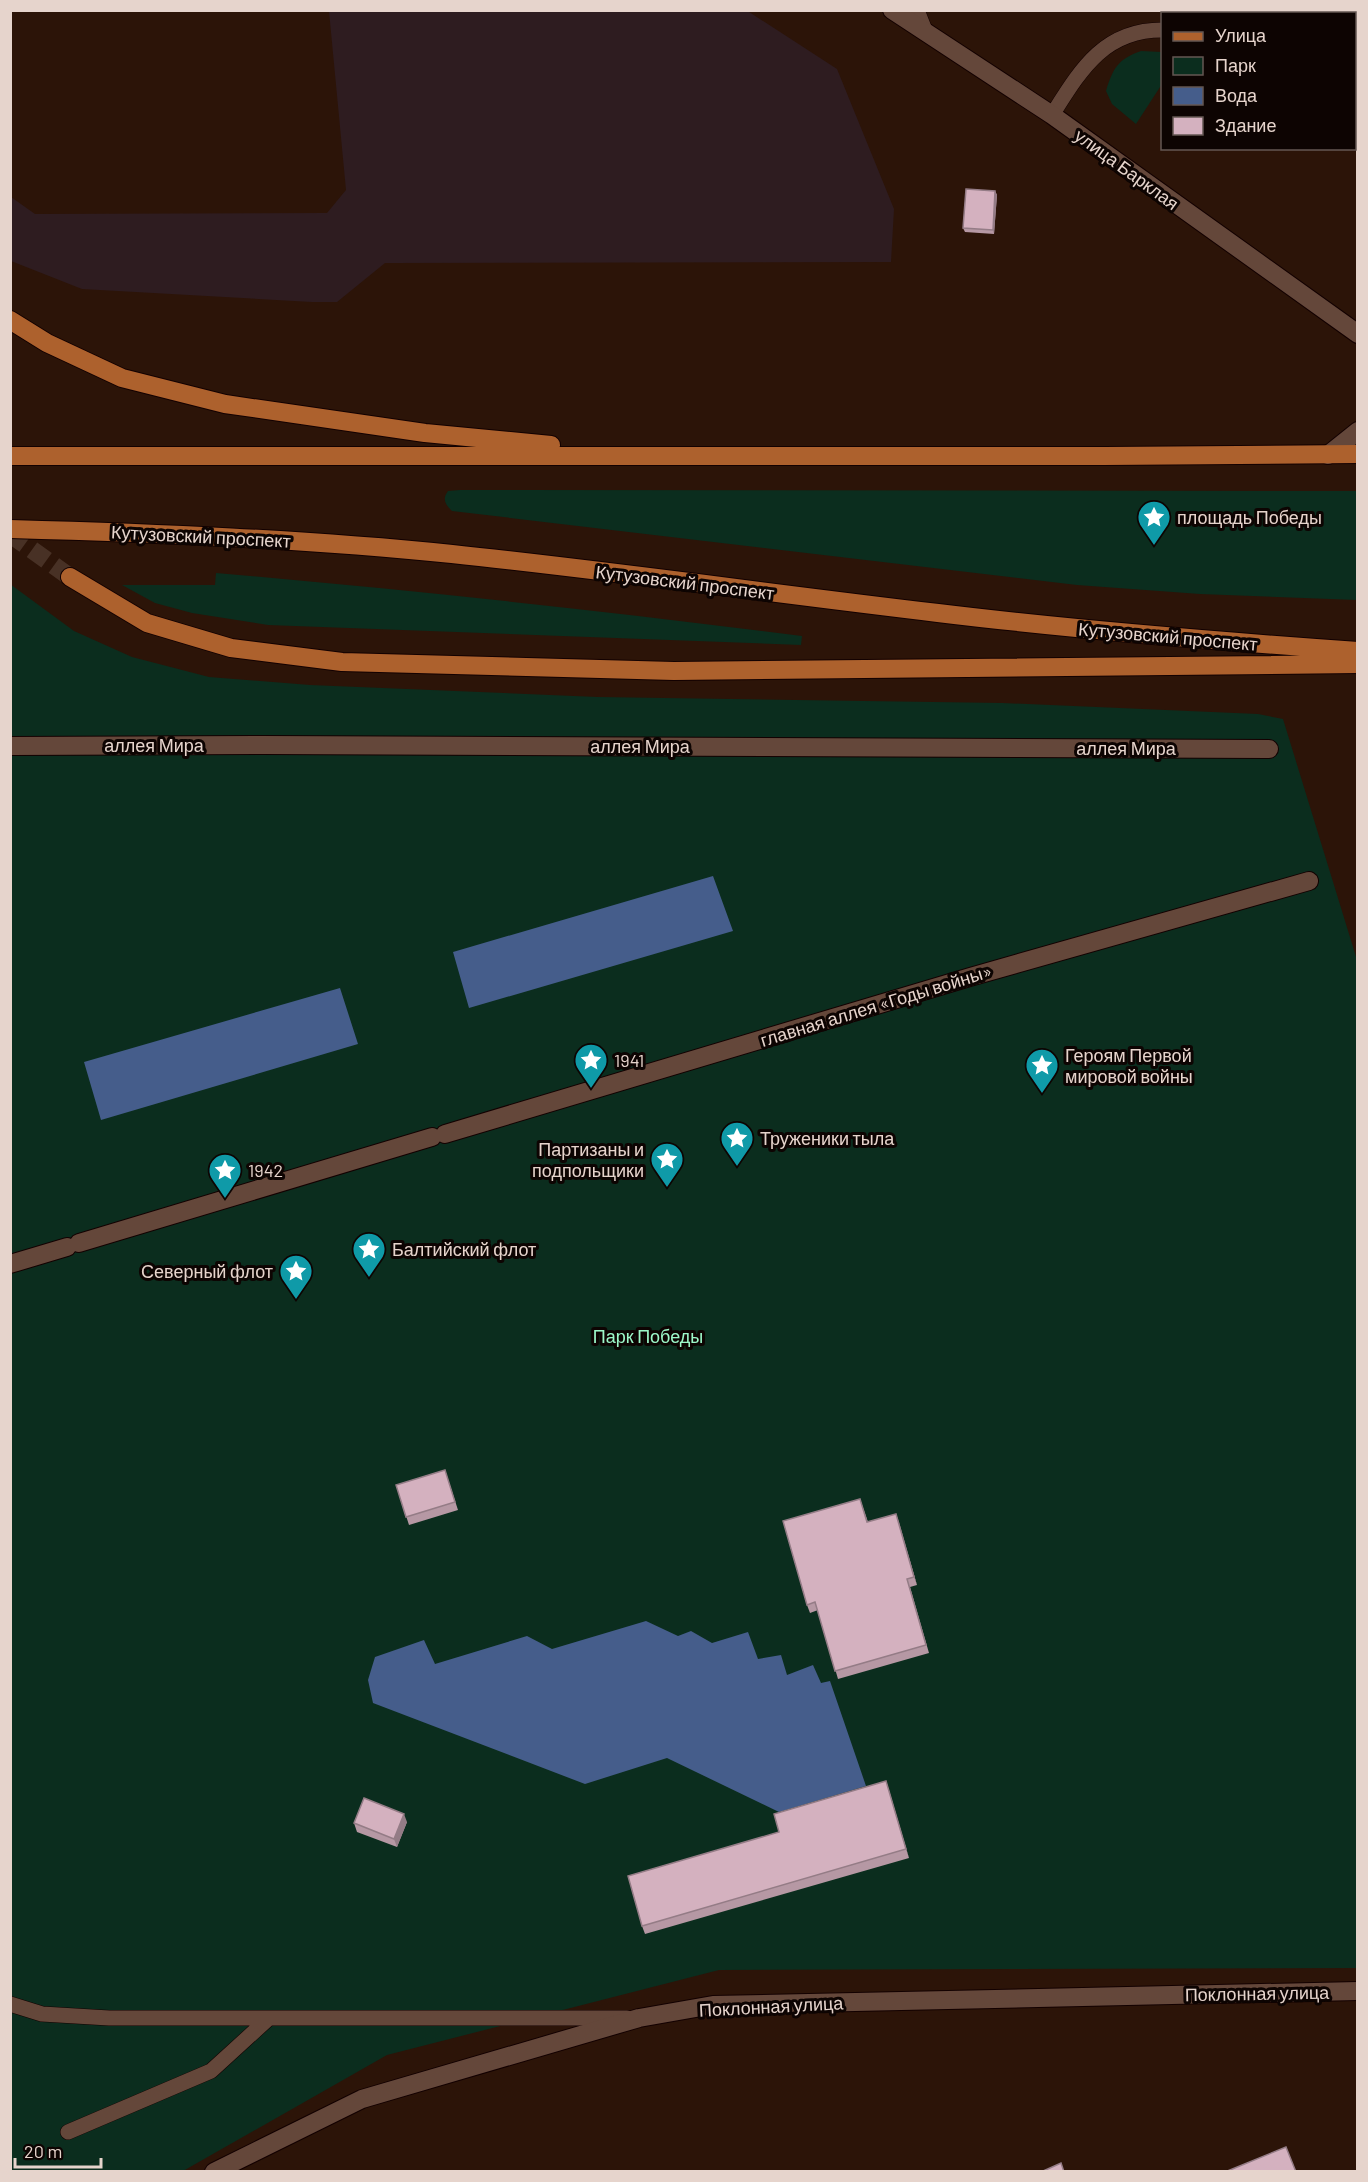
<svg xmlns="http://www.w3.org/2000/svg" width="1368" height="2182" font-family="Barlow,sans-serif">
<style>
.industrial{fill:#2e1c20}
.green{fill:#0b2d1e}
.water{fill:#455d8b}
.lines{fill:none;stroke-linecap:round;stroke-linejoin:round}
.primary-tunnel{stroke:#483125;stroke-width:18;stroke-dasharray:18 9;stroke-linecap:butt}
.lane-casing{stroke:#130100;stroke-width:16}
.street-casing{stroke:#130100;stroke-width:20}
.secondary-casing{stroke:#130100;stroke-width:20}
.primary-casing{stroke:#130100;stroke-width:20}
.lane{stroke:#64473a;stroke-width:15}
.street{stroke:#64473a;stroke-width:18}
.secondary{stroke:#64473a;stroke-width:18}
.primary{stroke:#ad612d;stroke-width:18}
.wall{fill:#b698a4}
.shaded-wall{fill:#947c86}
.building{fill:#d4b1bf;stroke:#947c86;stroke-width:1.5}
.labels{text-anchor:middle;dominant-baseline:central;stroke-width:6;stroke-linejoin:round;paint-order:stroke}
.street-label{font-size:18px;fill:#e6d4cc;stroke:#0d0402}
.poi-label{font-size:18px;fill:#e6d4cc;stroke:#0d0402;text-anchor:start}
.park-label{font-size:18px;fill:#9cf8c9;stroke:#0d0402}
</style>
<rect width="100%" height="100%" fill="#2c1408"/>
<path class="industrial" d="M 746,10 L 837,69 L 894,209 L 891,262 L 385,263 L 337,302 L 312,302 L 82,289 L 11,261 L 11,197 L 35,214 L 327,213 L 346,190 L 329,11 Z"/>
<path class="green" d="M 1141,51 L 1162,52 L 1162,84 L 1136,124 L 1112,104 L 1106,91 C 1113,68 1118,59 1141,51 Z
M 460,490 L 1357,491 L 1357,600 L 1200,594 L 1077,585 L 452,511 C 445,504 442,499 448,491 Z
M 216,573 C 411,590 607,611 802,636 L 801,645 L 268,625 L 192,613 L 155,603 L 122,585 L 215,585 Z
M 10,584 L 74,631 L 132,657 L 209,677 L 310,685 L 598,697 L 1002,703 L 1258,714 L 1283,719 L 1357,960 L 1357,1968 L 719,1970 L 387,2055 L 183,2171 L 11,2171 Z"/>
<path class="water" d="M 713,876 L 733,931 L 469,1008 L 453,952 Z
M 340,988 L 358,1044 L 101,1120 L 84,1062 Z
M 646,1621 L 678,1636 L 691,1631 L 712,1643 L 748,1632 L 758,1659 L 781,1655 L 787,1675 L 813,1665 L 821,1683 L 830,1681 L 866,1786 L 779,1812 L 667,1758 L 585,1784 L 373,1703 L 368,1680 L 375,1657 L 424,1640 L 435,1664 L 527,1636 L 552,1649 Z"/>
<g class="lines">
<path class="primary-tunnel" d="M 10,534 L 70,577"/>
<defs>
<path id="lane" d="M 917,10 L 926,33
M 1052,115 C 1080,71 1103,30 1162,30
M 1354,130 L 1358,131
M 10,2004 L 42,2014 L 109,2018 L 627,2018
M 68,2132 L 211,2071 L 268,2019"/>
<path id="street" d="M 10,746 L 265,745 L 1269,749
M 445,1134 L 970,977 L 1309,881
M 79,1243 L 432,1137
M 10,1264 L 67,1247
M 214,2172 L 362,2099 L 639,2018 L 713,2005 L 1358,1991"/>
<path id="secondary" d="M 892,10 L 1052,115 L 1358,334
M 1328,455 L 1358,431"/>
<path id="primary" d="M 10,320 L 47,343 L 122,378 L 225,404 L 425,433 L 551,445
M 10,456 L 1105,456 L 1358,454
M 10,529 C 158,533 305,539 452,554 C 614,571 776,594 938,613 C 1077,630 1217,641 1358,651
M 70,577 L 147,623 L 231,648 L 342,662 L 674,671 L 1358,664"/>
</defs>
<use href="#lane" class="lane-casing"/>
<use href="#street" class="street-casing"/>
<use href="#secondary" class="secondary-casing"/>
<use href="#primary" class="primary-casing"/>
<use href="#lane" class="lane"/>
<use href="#street" class="street"/>
<use href="#secondary" class="secondary"/>
<use href="#primary" class="primary"/>
</g>
<path class="wall" d="M 995,191 L 997,195 L 994,234 L 965,232 L 963,228 Z
M 445,1470 L 458,1510 L 409,1525 L 396,1485 Z
M 860,1499 L 868,1522 L 896,1514 L 917,1585 L 910,1587 L 929,1653 L 838,1679 L 818,1610 L 810,1613 L 807,1605 Z
M 886,1781 L 909,1858 L 645,1934 L 642,1926 L 779,1832 Z
M 407,1822 L 397,1847 L 357,1832 L 354,1823 Z"/>
<path class="shaded-wall" d="M 995,191 L 997,195 L 994,234 L 993,230 Z
M 896,1514 L 899,1522 L 917,1585 L 914,1577 Z
M 886,1781 L 889,1790 L 909,1858 L 906,1849 Z
M 404,1814 L 407,1822 L 397,1847 L 394,1839 Z"/>
<path class="building" d="M 966,189 L 995,191 L 993,230 L 963,228 Z
M 445,1470 L 455,1502 L 406,1517 L 396,1485 Z
M 860,1499 L 867,1522 L 896,1514 L 914,1577 L 907,1579 L 926,1645 L 835,1671 L 815,1602 L 807,1605 L 783,1521 Z
M 886,1781 L 906,1849 L 642,1926 L 628,1876 L 779,1832 L 774,1814 Z
M 364,1798 L 404,1814 L 394,1839 L 354,1823 Z
M 1286,2147 L 1296,2172 L 1225,2172 Z
M 1061,2163 L 1064,2172 L 1041,2172 Z"/>
<defs>
<symbol id="sight-pin" viewBox="-11 -11 22 30"><path d="M0 17L-7.5 6A9.5 9.5 0 1 1 7.5 6Z" fill="#0f9aa8" stroke="#0d0402"/><path d="M0-6L1.8-2.2L6-1.7L2.9 1.2L3.7 5.4L0 3.3L-3.7 5.4L-2.9 1.2L-6-1.7L-1.8-2.2Z" fill="#fff"/></symbol>
</defs>
<g fill-rule="evenodd">
<use href="#sight-pin" x="1135" y="498" width="38" height="52"/>
<use href="#sight-pin" x="572" y="1041" width="38" height="52"/>
<use href="#sight-pin" x="1023" y="1046" width="38" height="52"/>
<use href="#sight-pin" x="718" y="1119" width="38" height="52"/>
<use href="#sight-pin" x="648" y="1140" width="38" height="52"/>
<use href="#sight-pin" x="206" y="1151" width="38" height="52"/>
<use href="#sight-pin" x="350" y="1230" width="38" height="52"/>
<use href="#sight-pin" x="277" y="1252" width="38" height="52"/>
</g>
<g class="labels">
<g class="street-label">
<text transform="translate(1127 169) rotate(36)">улица Барклая</text>
<text transform="translate(201 536) rotate(3)">Кутузовский проспект</text>
<text transform="translate(685 582) rotate(7)">Кутузовский проспект</text>
<text transform="translate(1168 636) rotate(5)">Кутузовский проспект</text>
<text x="154" y="745">аллея Мира</text>
<text x="640" y="746">аллея Мира</text>
<text x="1126" y="748">аллея Мира</text>
<text transform="translate(876 1005) rotate(-17)">главная аллея «Годы войны»</text>
<text transform="translate(1257 1993) rotate(-1)">Поклонная улица</text>
<text transform="translate(771 2006) rotate(-3)">Поклонная улица</text>
</g>
<g class="poi-label">
<text x="1177" y="517">площадь Победы</text>
<text x="1065" y="1055">Героям Первой<tspan x="1065" dy="21">мировой войны</tspan></text>
<text x="614" y="1060">1941</text>
<text x="760" y="1138">Труженики тыла</text>
<text x="644" y="1149" text-anchor="end">Партизаны и<tspan x="644" dy="21">подпольщики</tspan></text>
<text x="248" y="1170">1942</text>
<text x="392" y="1249">Балтийский флот</text>
<text x="273" y="1271" text-anchor="end">Северный флот</text>
</g>
<g class="park-label">
<text x="648" y="1336">Парк Победы</text>
</g>
</g>
<rect width="1368" height="2182" fill="none" stroke="#e6d4cc" stroke-width="24"/>
<rect x="1161" y="12" width="195" height="138" fill="#0d0402" stroke="#645753" stroke-width="1.5"/>
<rect x="1173" y="32" width="30" height="9" fill="#ad612d" stroke="#645753" stroke-width="1.5"/>
<text x="1215" y="42" font-size="18" fill="#e6d4cc">Улица</text>
<rect x="1173" y="57" width="30" height="18" fill="#0b2d1e" stroke="#645753" stroke-width="1.5"/>
<text x="1215" y="72" font-size="18" fill="#e6d4cc">Парк</text>
<rect x="1173" y="87" width="30" height="18" fill="#455d8b" stroke="#645753" stroke-width="1.5"/>
<text x="1215" y="102" font-size="18" fill="#e6d4cc">Вода</text>
<rect x="1173" y="117" width="30" height="18" fill="#d4b1bf" stroke="#645753" stroke-width="1.5"/>
<text x="1215" y="132" font-size="18" fill="#e6d4cc">Здание</text>
<path d="M15 2158v9h86v-9" fill="none" stroke="#e6d4cc" stroke-width="3"/>
<text x="24" y="2158" font-size="18" fill="#e6d4cc" stroke="#0d0402" stroke-width="4.5" paint-order="stroke">20 m</text>
</svg>
